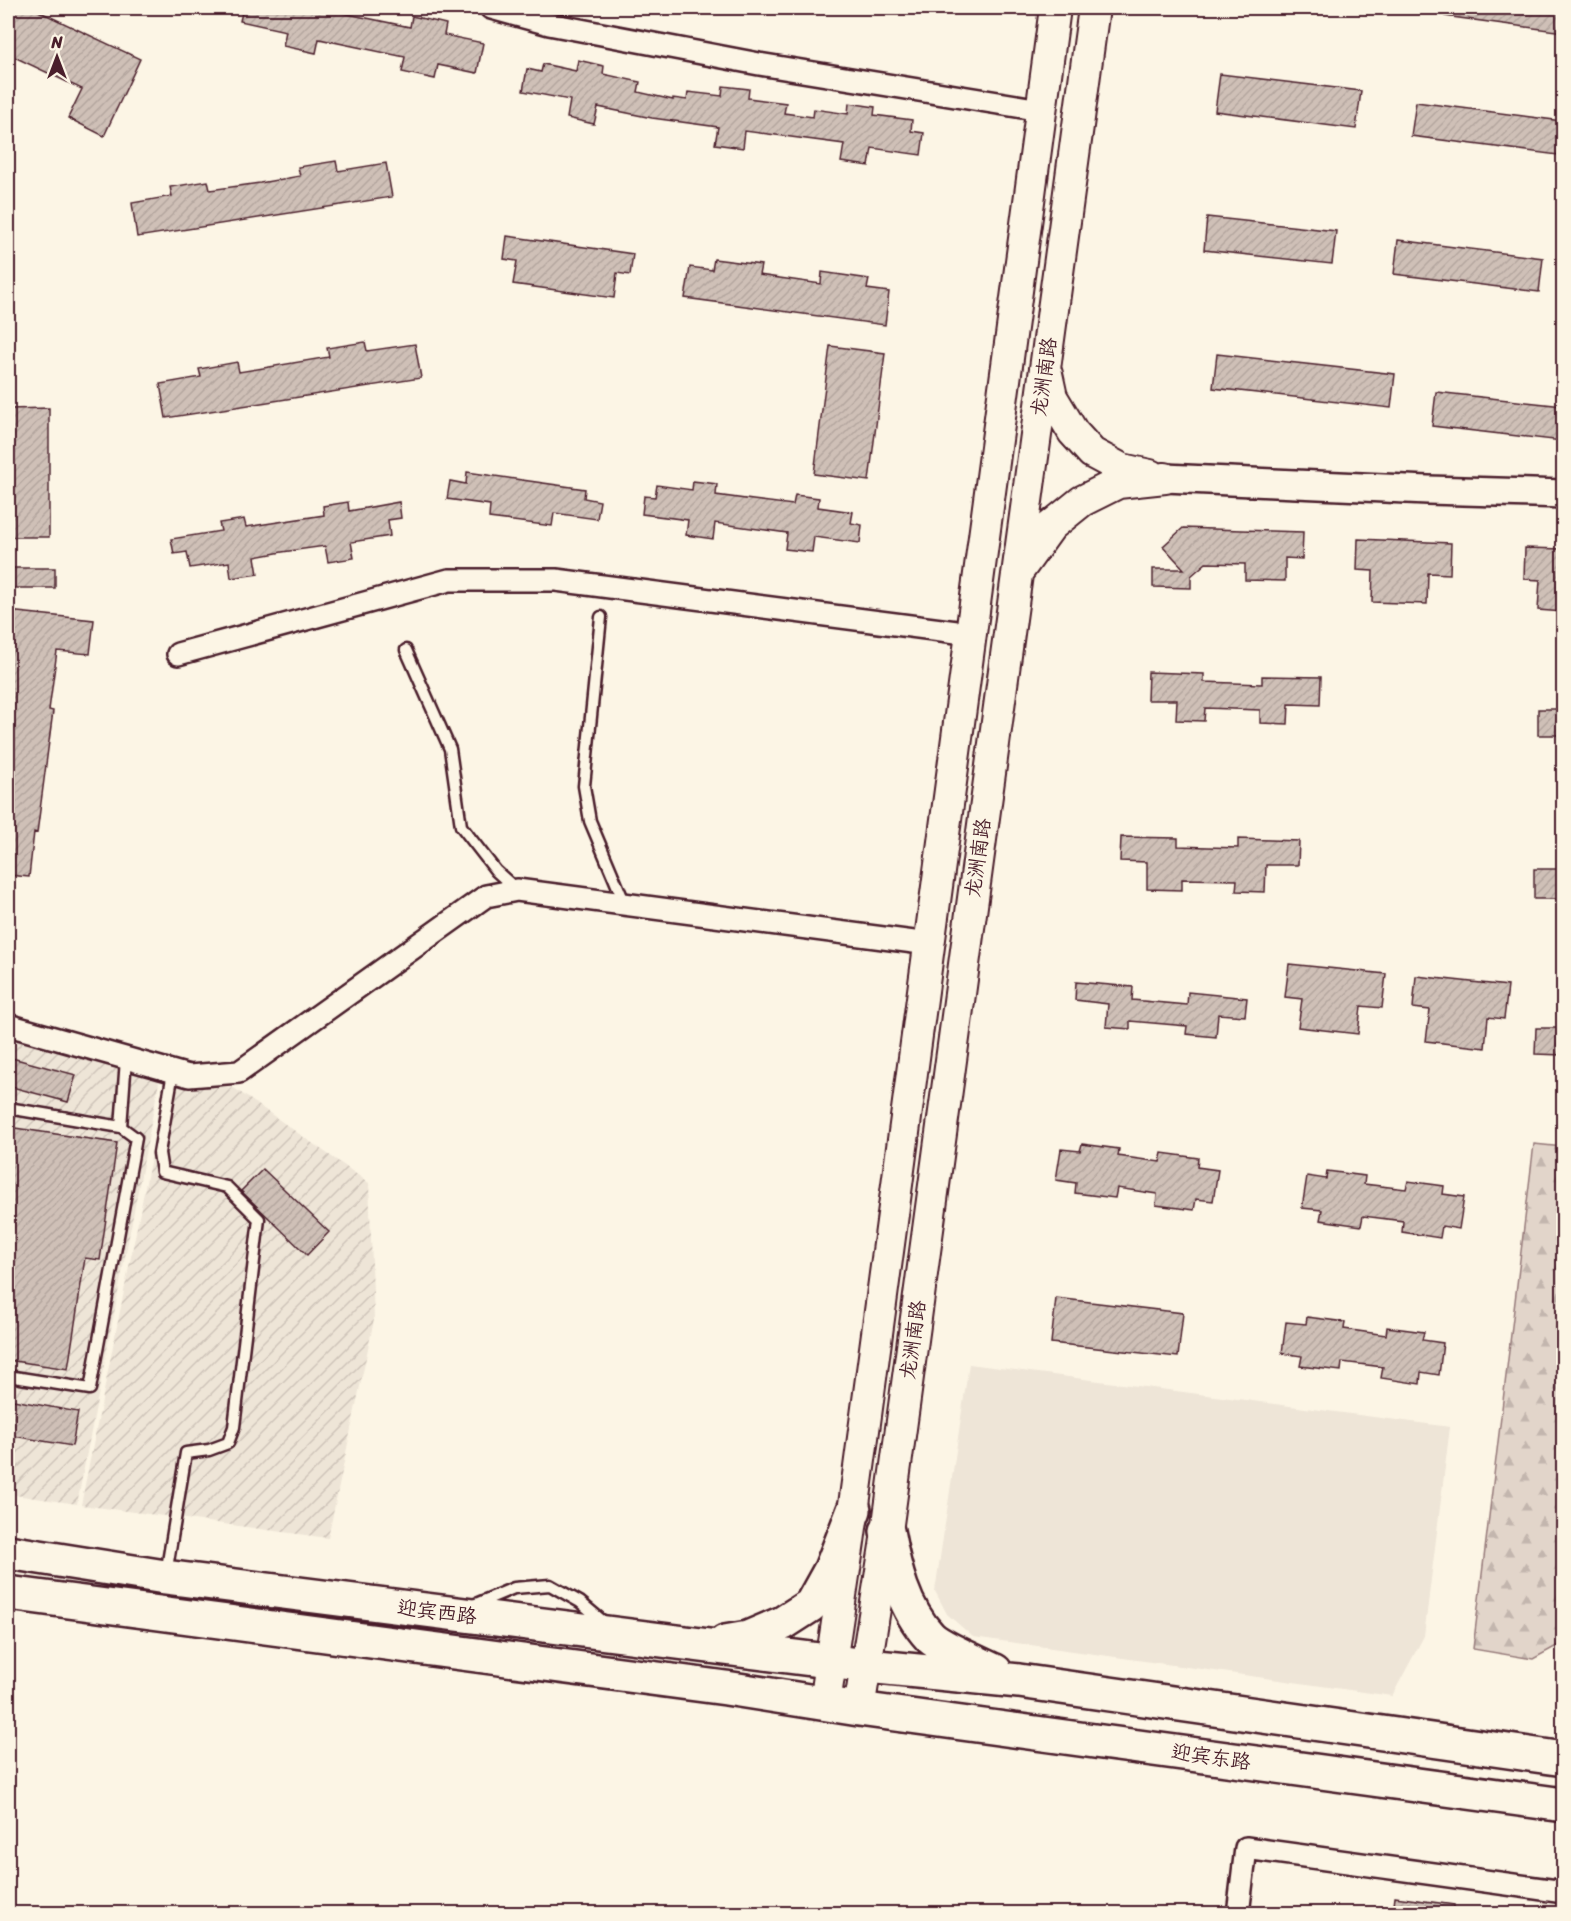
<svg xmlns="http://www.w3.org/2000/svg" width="1571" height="1921" font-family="Sriracha,'LXGW WenKai TC',sans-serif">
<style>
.built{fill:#eee5d7}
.industrial{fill:url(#industrial-furrows)}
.forest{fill:url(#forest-firs);stroke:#967a7a;stroke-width:1.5}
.building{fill:url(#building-hatch);stroke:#4a1f2b;stroke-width:1.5}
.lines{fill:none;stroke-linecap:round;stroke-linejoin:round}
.service-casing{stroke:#4a1f2b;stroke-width:15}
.minor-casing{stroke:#4a1f2b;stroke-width:26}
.tertiary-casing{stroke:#4a1f2b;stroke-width:32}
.secondary-casing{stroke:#4a1f2b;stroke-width:34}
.trunk-casing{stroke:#4a1f2b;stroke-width:38}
.service{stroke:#fcf5e5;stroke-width:10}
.minor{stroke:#fcf5e5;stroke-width:21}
.tertiary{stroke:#fcf5e5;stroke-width:27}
.secondary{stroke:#fcf5e5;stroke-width:30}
.trunk{stroke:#fcf5e5;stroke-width:33}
.labels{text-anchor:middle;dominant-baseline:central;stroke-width:4.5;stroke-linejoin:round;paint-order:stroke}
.street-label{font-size:20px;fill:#4a1f2b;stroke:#fcf5e5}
</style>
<defs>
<pattern id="industrial-furrows" width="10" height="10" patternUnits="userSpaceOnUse" patternTransform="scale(1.5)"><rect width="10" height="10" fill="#eee5d7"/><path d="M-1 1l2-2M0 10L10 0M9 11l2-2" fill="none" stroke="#cec4b9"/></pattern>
<pattern id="forest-firs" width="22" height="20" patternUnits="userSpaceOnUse" patternTransform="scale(1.5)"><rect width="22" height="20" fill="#e2d5ca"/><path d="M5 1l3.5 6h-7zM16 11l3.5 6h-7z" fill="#c3b6ae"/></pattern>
<pattern id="building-hatch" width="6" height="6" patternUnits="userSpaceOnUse" patternTransform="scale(1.5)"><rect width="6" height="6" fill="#cfc0b7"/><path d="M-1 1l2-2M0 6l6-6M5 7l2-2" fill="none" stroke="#b3a59e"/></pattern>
</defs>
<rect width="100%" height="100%" fill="#fcf5e5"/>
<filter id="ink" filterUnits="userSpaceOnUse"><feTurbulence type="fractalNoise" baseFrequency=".0167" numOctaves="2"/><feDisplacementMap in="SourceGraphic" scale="12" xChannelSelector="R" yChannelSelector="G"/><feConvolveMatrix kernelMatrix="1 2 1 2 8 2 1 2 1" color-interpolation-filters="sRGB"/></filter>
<g filter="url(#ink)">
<path class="built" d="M 969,1364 L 1450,1427 L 1424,1636 L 1392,1696 L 973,1637 L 947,1614 L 935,1591 Z"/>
<path class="industrial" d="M 8,1038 L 160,1077 L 77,1504 L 8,1494 Z
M 167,1078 L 234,1088 L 369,1183 L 374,1320 L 328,1538 L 81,1505 Z"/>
<path class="forest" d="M 1534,1144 L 1563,1147 L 1564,1642 L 1533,1659 L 1473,1649 Z"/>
<path class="building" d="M 8,8 L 32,8 L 140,59 L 104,136 L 68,118 L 82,89 L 8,54 Z
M 243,8 L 319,8 L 410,27 L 412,16 L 446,24 L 444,35 L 483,43 L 477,73 L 438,65 L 435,79 L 402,72 L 405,57 L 319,39 L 316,53 L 283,46 L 286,31 L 240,21 Z
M 1446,8 L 1563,8 L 1563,32 L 1445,16 Z
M 578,60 L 604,66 L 603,74 L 640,82 L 638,92 L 673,100 L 673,98 L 687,100 L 688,92 L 722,96 L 723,86 L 749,89 L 748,98 L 786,103 L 784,113 L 813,117 L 814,109 L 848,114 L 849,103 L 875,107 L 874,115 L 912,120 L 911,131 L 924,133 L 921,155 L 872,148 L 869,166 L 841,162 L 844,144 L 745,131 L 743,148 L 715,144 L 718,127 L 652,118 L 598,107 L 594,124 L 567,118 L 570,100 L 523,91 L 527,69 L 541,72 L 543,64 L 576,71 Z
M 1220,74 L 1361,91 L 1356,129 L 1215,111 Z
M 1416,102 L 1562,121 L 1558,155 L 1411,136 Z
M 336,161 L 338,171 L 386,163 L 392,197 L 137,237 L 132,203 L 172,196 L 170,187 L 208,181 L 210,190 L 260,183 L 300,176 L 298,167 Z
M 1207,217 L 1336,231 L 1332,264 L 1204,250 Z
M 507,236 L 633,254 L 630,275 L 617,273 L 614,298 L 513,284 L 517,261 L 504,259 Z
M 1398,240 L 1543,258 L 1539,292 L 1394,274 Z
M 714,259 L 761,265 L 759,275 L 821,284 L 822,272 L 869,279 L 867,289 L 889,292 L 885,325 L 685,298 L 690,267 L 712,270 Z
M 365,342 L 367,351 L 415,344 L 421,378 L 166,418 L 160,384 L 201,377 L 199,369 L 237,362 L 239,372 L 329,357 L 327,348 Z
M 830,346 L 885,353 L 869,481 L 814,474 Z
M 1217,354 L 1395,374 L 1391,408 L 1213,388 Z
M 1436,392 L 1563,406 L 1562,441 L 1432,426 Z
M 49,408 L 49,537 L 8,537 L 8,409 Z
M 467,472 L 585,489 L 584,498 L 600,501 L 597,519 L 554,513 L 552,526 L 489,518 L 490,505 L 447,499 L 450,481 L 466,484 Z
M 693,481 L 717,484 L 716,495 L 753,500 L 793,505 L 795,495 L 819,498 L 818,507 L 853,512 L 851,523 L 862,525 L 860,543 L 814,537 L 812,552 L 785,549 L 787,533 L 715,523 L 713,539 L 686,535 L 688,520 L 642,514 L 644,496 L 655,497 L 657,485 L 692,490 Z
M 348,502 L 349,511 L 399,502 L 401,518 L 388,520 L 390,536 L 351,542 L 354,558 L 328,562 L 325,546 L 282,552 L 255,557 L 258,574 L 231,578 L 229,562 L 190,568 L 187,552 L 174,554 L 171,539 L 221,531 L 219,523 L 244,519 L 246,527 L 324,515 L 323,506 Z
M 1183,528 L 1303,532 L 1302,559 L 1285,558 L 1285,581 L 1245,580 L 1245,564 L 1206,563 L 1191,576 L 1191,588 L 1153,587 L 1153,569 L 1184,569 L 1163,546 Z
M 1358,539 L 1451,543 L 1450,574 L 1428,573 L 1427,604 L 1372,602 L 1373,571 L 1357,570 Z
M 1525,548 L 1563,549 L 1563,612 L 1538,610 L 1540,580 L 1524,579 Z
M 8,568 L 55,568 L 55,588 L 8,588 Z
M 8,611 L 94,620 L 90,654 L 57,651 L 49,710 L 53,711 L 37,833 L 34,832 L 29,877 L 8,875 Z
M 1148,672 L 1204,674 L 1204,682 L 1262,684 L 1262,676 L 1321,677 L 1320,705 L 1289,704 L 1288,724 L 1260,723 L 1260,710 L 1205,708 L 1204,721 L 1176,720 L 1177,700 L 1147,700 Z
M 1538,709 L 1563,709 L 1563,735 L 1538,735 Z
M 1121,837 L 1178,838 L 1178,846 L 1238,848 L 1238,839 L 1299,841 L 1298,865 L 1266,865 L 1265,892 L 1236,891 L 1237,880 L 1182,879 L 1182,890 L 1147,889 L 1147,862 L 1120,861 Z
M 1534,869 L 1563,869 L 1563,899 L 1534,899 Z
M 1289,964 L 1386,974 L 1382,1008 L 1361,1006 L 1358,1034 L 1298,1027 L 1302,999 L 1285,997 Z
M 1416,976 L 1508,986 L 1504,1019 L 1488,1017 L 1485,1048 L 1426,1041 L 1430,1010 L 1413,1008 Z
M 1076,982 L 1133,987 L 1132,1000 L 1187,1005 L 1188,992 L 1247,998 L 1245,1016 L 1218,1014 L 1216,1037 L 1186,1034 L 1187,1026 L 1130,1021 L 1130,1029 L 1106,1027 L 1108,1004 L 1075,1000 Z
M 1536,1028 L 1563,1028 L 1563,1055 L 1535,1054 Z
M 8,1057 L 76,1075 L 68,1102 L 8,1086 Z
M 8,1127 L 117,1143 L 100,1260 L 85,1258 L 68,1369 L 8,1360 Z
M 1082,1144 L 1119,1149 L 1118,1156 L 1160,1162 L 1162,1153 L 1198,1158 L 1197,1167 L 1218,1170 L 1213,1201 L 1196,1199 L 1194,1210 L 1156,1205 L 1157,1194 L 1117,1188 L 1115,1198 L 1075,1193 L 1076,1183 L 1056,1180 L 1061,1149 L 1080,1151 Z
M 263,1169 L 329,1232 L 307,1255 L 241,1191 Z
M 1327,1171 L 1365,1176 L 1364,1184 L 1406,1189 L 1408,1181 L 1444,1186 L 1443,1194 L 1464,1197 L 1459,1229 L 1442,1226 L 1440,1238 L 1402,1232 L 1403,1221 L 1363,1216 L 1361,1226 L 1320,1220 L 1322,1210 L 1302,1208 L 1307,1176 L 1326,1179 Z
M 1056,1298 L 1183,1313 L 1178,1357 L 1051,1343 Z
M 1307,1317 L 1345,1322 L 1344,1329 L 1386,1335 L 1387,1327 L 1424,1332 L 1422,1340 L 1443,1343 L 1439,1375 L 1421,1372 L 1420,1384 L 1381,1378 L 1383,1367 L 1342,1362 L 1341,1371 L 1300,1366 L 1302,1356 L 1282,1353 L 1286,1322 L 1306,1324 Z
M 8,1399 L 78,1412 L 72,1446 L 8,1435 Z
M 1395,1897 L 1454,1905 L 1454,1914 L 1393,1914 Z"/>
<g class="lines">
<defs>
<path id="service" d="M 601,617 L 584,786 L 590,821 L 625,904
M 406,650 L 450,749 L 461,826 L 496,871 L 517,890
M 8,1108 L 121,1127 L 136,1138 L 90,1389 L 8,1376
M 121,1127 L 126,1059
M 166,1574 L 186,1453 L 209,1450 L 228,1443 L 234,1427 L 259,1219 L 227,1187 L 162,1172 L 159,1153 L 173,1072
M 471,1606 L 514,1588 L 550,1585 L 580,1602 L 605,1623"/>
<path id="minor" d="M 491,8 L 549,24 L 759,64 L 1041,110
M 178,654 L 449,580 L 556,580 L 972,634
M 8,1025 L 189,1076 L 239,1072 L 486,896 L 517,890 L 929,944
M 1238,1914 L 1246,1848 L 1564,1892"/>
<path id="tertiary" d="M 1165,478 L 1428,490 L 1564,494"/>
<path id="secondary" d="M 1047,374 L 1052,397 L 1073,432 L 1092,453 L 1122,469 L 1150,475
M 1020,569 L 1051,526 L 1082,501 L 1118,483 L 1165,478
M 825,1703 L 849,1542 L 1055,8
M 859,1709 L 885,1546 L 1094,8"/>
<path id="trunk" d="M 887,1531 C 894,1568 903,1608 930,1637 C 940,1647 980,1664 995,1671
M 8,1552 L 165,1577 L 867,1666 L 1019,1681 L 1564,1759
M 8,1593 L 726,1688 L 859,1709 L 1564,1805
M 725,1642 L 748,1638 L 783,1623 L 811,1605 L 831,1569 L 854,1510"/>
</defs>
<use href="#service" class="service-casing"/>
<use href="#minor" class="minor-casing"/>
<use href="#tertiary" class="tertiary-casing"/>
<use href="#secondary" class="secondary-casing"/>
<use href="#trunk" class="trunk-casing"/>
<use href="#service" class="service"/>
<use href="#minor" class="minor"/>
<use href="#tertiary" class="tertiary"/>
<use href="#secondary" class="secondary"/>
<use href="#trunk" class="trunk"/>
</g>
</g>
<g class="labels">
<g class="street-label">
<text transform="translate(1044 377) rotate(-82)">龙洲南路</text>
<text transform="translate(978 858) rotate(-82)">龙洲南路</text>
<text transform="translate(913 1340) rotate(-82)">龙洲南路</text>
<text transform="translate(437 1612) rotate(7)">迎宾西路</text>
<text transform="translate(1211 1757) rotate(8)">迎宾东路</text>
</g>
</g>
<rect width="1571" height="1921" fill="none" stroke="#fcf5e5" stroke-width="30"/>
<rect x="15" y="15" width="1541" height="1891" fill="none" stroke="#4a1f2b" stroke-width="2" filter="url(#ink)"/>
<g transform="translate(57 57)" stroke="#fcf5e5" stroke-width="4.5" paint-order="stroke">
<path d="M0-4.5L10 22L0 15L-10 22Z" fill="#4a1f2b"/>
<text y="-9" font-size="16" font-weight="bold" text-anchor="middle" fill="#4a1f2b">N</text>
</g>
</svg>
